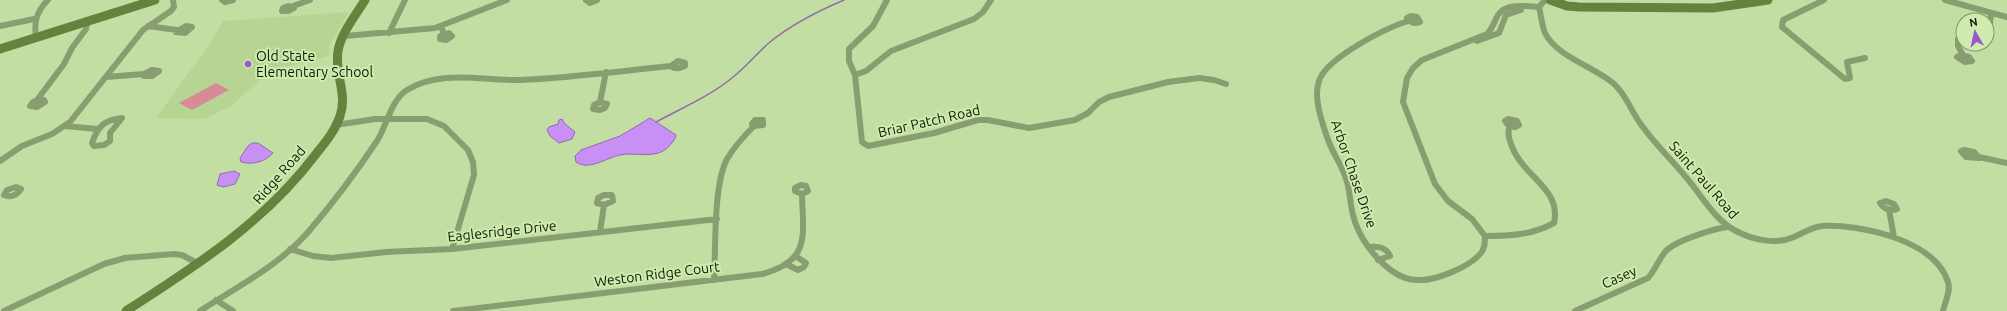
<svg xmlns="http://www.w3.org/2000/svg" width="2007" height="311" font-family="Ubuntu,sans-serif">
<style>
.built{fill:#b6d593}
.green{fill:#d88a97}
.water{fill:#c88ff5;stroke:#916cad}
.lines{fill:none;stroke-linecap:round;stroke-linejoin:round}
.stream{stroke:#916cad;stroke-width:1.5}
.street{stroke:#889e70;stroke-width:6}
.secondary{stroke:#65833d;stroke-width:9}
.poi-dot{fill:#9b57cc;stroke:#cfebaf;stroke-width:1.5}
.labels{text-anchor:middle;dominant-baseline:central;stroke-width:4;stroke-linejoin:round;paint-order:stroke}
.poi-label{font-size:14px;fill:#111a04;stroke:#cfebaf;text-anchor:start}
.street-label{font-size:14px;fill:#111a04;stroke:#cfebaf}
</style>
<rect width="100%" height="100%" fill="#c2dea3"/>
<path class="built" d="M 349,12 L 329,46 L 329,56 L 270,71 L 231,106 L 204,119 L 156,118 L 209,45 L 223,21 Z"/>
<path class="green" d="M 216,83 L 229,90 L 192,110 L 179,103 Z"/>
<path class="water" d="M 650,118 L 676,135 C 675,141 668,148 663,151 C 651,158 633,152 620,155 C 606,158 589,171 576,162 L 575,156 L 581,150 L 620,136 Z
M 562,119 L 565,124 L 575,132 L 572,139 L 559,143 L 550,136 L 547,130 L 549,127 L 558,124 L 559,120 Z
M 252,143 L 258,143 L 273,153 C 265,162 253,165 241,162 L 240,158 L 248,146 Z
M 234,171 L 240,174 L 235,184 L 223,187 L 217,185 L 220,174 Z"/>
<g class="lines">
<path class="stream" d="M 656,122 C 682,108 710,96 732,78 C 746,67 757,53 770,42 C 792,24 818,11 844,0"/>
<path class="street" d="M 222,0 L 225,2 L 233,0
M 586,0 L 590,3 L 597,0
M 887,0 L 873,26 L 849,49 L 849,61 L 855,75 L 862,142 L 868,146 L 934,133 L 978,120 L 988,120 L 1029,128 L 1075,120 L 1088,113 L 1099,102 L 1109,97 L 1168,82 L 1199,78 L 1214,80 L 1226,84
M 1545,0 L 1539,7 C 1541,15 1542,26 1545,33 C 1556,56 1594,67 1613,83 C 1626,94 1630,109 1640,123 C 1653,142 1670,158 1685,176 C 1701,194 1714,220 1736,231 C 1753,240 1776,245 1794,237 C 1803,233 1812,227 1822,226 C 1860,224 1935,240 1948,282 C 1951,291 1945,302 1943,311
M 1824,0 L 1783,20 L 1782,27 L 1845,79 L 1850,78 L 1847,62 L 1865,58
M 1945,0 L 2007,17
M 288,6 L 294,8 L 288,11 L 282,11 L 283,8 Z
M 293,6 L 310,0
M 1411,16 L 1417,17 L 1420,22 C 1415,24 1410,23 1407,18 Z
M 1408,21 C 1386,28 1326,58 1319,81 C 1313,97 1322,122 1327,137 C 1332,153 1343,166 1347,182 C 1350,192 1350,204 1353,215 C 1358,236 1374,258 1392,271 C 1399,276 1409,280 1418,280 C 1435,281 1470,267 1481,253 C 1485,248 1485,242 1485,236 L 1472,219 L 1448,201 L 1435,184 L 1403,102 L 1407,78 L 1413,68 L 1422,60 L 1487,34 C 1493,28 1494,22 1498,15 C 1506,3 1526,6 1539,7
M 0,26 L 34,19
M 148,26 L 177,30
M 186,26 L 192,27 L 185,33 L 176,32 Z
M 441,26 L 444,34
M 1987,26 L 1990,23 L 1991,13
M 389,33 L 405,0
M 449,33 L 452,36 L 446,40 L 440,39 L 440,36 Z
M 345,36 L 435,28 L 507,0
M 1963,36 L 1958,39 L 1958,46 L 1963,55
M 36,38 C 34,22 36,12 48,0
M 1477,41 L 1499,33 L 1506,15 L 1521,10
M 1960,55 L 1969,57 L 1972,61 L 1965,62 L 1957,57 Z
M 678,61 L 685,63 L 685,66 C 680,68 675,70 671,66 Z
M 152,70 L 159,71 L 152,76 L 144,76 L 144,74 Z
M 855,75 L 866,71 L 891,51 L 974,19 L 983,12 L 991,0
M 106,77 L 144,74
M 37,100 L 64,64 L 72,48 L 86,29 L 87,22
M 40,100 L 44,100 L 45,102 L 37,107 L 30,106 L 33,102 Z
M 600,102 L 607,104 L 605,108 L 600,110 L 593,109 L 594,105 Z
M 600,102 L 606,72
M 122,118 L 110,133 L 110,141 L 104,145 L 94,146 L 92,143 C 98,126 104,120 122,118 Z
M 1508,119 L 1517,121 L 1519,125 L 1515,127 L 1508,125 L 1505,121 Z
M 755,120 L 763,120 L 763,125 L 754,126 L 752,124 Z
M 336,125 L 375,119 L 427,119 L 444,126 L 468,150 L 473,162 L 474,175 L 452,249
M 65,126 L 97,129
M 1964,150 L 1974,152 L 1979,158 L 1966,157 L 1961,151 Z
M 1979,157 L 2007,163
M 0,161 L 22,146 L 52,134 L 70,122 L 143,30 L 171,11 L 174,7 L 173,0
M 801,185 L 806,186 L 808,191 L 802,194 L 795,191 L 795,188 Z
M 16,187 L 21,189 C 17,195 11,198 4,195 L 7,190 Z
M 604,195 L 612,195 L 613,201 L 604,205 L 597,203 L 598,198 Z
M 1886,201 L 1894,204 L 1897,209 C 1890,211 1884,209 1880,203 Z
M 1889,210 L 1894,237
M 600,232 L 604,205
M 1485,236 C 1510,236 1532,235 1554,223 C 1562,188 1522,177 1511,144 C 1509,138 1507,132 1510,126
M 1369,247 C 1378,246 1386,247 1390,256 L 1378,260
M 290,249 L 313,256 L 331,258 L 386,252 L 452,249 L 717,219
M 788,265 L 798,270 L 804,267 L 806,263 L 797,257
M 714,280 C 716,248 713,186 727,159 C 734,147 744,136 754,126
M 216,300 L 233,311
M 4,311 L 104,264 L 125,258 L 174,254 L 182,255 L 199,264
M 200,311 C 237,287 280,265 309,231 C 333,203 357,171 377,141 C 387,125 391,100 407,90 C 441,69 483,81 520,80 C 570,78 621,71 671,66
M 453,311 L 762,274 C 811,261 803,236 802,194
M 1575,311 L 1648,278 C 1655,270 1658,261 1665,252 C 1674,241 1713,229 1727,227"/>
<path class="secondary" d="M 1550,0 L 1567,6 L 1579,7 L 1713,8 L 1768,0
M 0,49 L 155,0
M 126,311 C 196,266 265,222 316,154 C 325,143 335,131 340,116 C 348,94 334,73 338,51 C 341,33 356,15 365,0"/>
</g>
<circle class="poi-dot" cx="248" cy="64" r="4"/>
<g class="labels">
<g class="poi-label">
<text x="256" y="56">Old State<tspan x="256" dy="16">Elementary School</tspan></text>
</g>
<g class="street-label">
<text transform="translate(929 121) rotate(-13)">Briar Patch Road</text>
<text transform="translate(1354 174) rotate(71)">Arbor Chase Drive</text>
<text transform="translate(279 175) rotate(-49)">Ridge Road</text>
<text transform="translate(1704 180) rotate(49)">Saint Paul Road</text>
<text transform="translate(502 231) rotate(-6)">Eaglesridge Drive</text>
<text transform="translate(657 274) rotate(-7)">Weston Ridge Court</text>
<text transform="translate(1619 277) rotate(-24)">Casey</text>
</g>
</g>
<g transform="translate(1975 32) rotate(351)"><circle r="19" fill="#cfebaf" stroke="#83976b"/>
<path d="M0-3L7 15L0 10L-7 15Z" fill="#9b57cc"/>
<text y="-6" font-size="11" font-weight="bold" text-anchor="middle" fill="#111a04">N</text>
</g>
</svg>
